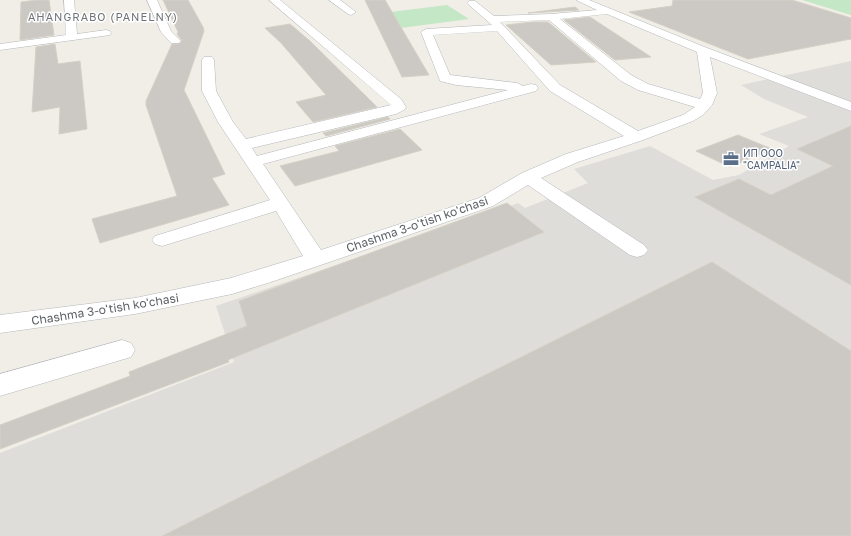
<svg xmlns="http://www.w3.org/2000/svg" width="851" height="536" font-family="'Golos Text',sans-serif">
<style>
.industrial{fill:#dfddd9}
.green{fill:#c4e7c5}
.building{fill:#ccc9c4;stroke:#d5d0c5}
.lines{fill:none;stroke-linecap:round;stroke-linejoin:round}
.minor-casing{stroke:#b4b7bb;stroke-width:1}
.minor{fill:#fff;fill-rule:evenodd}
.labels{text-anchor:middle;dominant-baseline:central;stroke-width:3;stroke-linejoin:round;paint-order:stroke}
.far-service-label{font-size:10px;fill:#4e5e75;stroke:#fff;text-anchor:start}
.far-neighbourhood-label{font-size:11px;letter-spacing:1px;fill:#6f7479;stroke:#fff}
.street-label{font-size:12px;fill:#5e6267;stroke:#fff}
</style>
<rect width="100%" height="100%" fill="#f0eee7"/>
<path class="industrial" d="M 851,61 L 851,536 L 0,536 L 0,453 L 234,362 L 216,306 L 518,203 L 525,208 L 588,183 L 574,169 L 650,146 L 713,180 L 739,175 L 789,146 L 759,134 L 808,117 L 764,99 L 741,85 Z"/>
<path class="green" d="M 802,0 L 851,0 L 851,15 Z
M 447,5 L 469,19 L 393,29 L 375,14 Z"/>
<path class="building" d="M 38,0 L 49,0 L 54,35 L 20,40 L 21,2 Z
M 163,0 L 188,0 L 203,27 L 204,31 L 184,90 L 225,174 L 212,178 L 229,205 L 100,243 L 92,219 L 177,196 L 146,105 L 146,101 L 172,44 L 179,44 L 182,41 L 177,34 L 178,32 Z
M 365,0 L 385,0 L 429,75 L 402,77 Z
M 673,0 L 792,0 L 851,18 L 851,39 L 748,59 L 629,12 L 672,6 Z
M 575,7 L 579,10 L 528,13 Z
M 590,17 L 651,57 L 615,60 L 564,20 Z
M 532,22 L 548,22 L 596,62 L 551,65 L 506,25 Z
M 290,24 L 310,41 L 377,107 L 313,122 L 296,102 L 326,95 L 281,43 L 265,28 Z
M 55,44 L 58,64 L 80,61 L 87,129 L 59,134 L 60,107 L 32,112 L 36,47 Z
M 388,117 L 390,119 L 326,136 L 323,133 Z
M 851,126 L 851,285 L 695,197 L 739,179 L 771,195 L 833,166 L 797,149 Z
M 400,129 L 422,150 L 295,186 L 280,166 L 339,151 L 335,146 Z
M 738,135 L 772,149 L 730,167 L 696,151 Z
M 507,203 L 544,232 L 228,360 L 229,362 L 0,449 L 0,425 L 130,376 L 129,372 L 247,326 L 239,301 Z
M 712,262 L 851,351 L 851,536 L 162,536 Z"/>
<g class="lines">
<defs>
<path id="minor" d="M 64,0 L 74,0 L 77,34 L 106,30 L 110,31 L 111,33 L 110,35 L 0,50 L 0,44 L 66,35 Z
M 147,0 L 157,0 L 171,31 L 181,41 L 179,43 L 171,43 L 161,32 Z
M 269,0 L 280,0 L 401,99 L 406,107 L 404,110 L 396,114 L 252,148 L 257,156 L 508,90 L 456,85 L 440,81 L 439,78 L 421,32 L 426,29 L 492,25 L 469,5 L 467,3 L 469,1 L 475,1 L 494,16 L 551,14 L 597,10 L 576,0 L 589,0 L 707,48 L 851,102 L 851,111 L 710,57 L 717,93 L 712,105 L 703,115 L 693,121 L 643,140 L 578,162 L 541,178 L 644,245 L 648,250 L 644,255 L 637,257 L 630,255 L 528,185 L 493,206 L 271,282 L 232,294 L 135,314 L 0,333 L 0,315 L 135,298 L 231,278 L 303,256 L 276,211 L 162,246 L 155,244 L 152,240 L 155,236 L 270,200 L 218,122 L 202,91 L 202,60 L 204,57 L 212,57 L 214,60 L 216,91 L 233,122 L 246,139 L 391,105 ZM 607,14 L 697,52 L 703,93 L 700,99 L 648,84 L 631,75 L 560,19 ZM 549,20 L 621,81 L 638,90 L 695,107 L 683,115 L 638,131 L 560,85 L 500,22 ZM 497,31 L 550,91 L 624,136 L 566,154 L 522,173 L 479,198 L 321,250 L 263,164 L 536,91 L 538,88 L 536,85 L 531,84 L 523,86 L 517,83 L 450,75 L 433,35 Z
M 329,0 L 340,0 L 356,12 L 351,15 L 348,14 Z
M 122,340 L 131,343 L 135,350 L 131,357 L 0,396 L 0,374 Z"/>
</defs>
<use href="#minor" class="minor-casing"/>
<use href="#minor" class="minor"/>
</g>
<defs>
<symbol id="office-bare" viewBox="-9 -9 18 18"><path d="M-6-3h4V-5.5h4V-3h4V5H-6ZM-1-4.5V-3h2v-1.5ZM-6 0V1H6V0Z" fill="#5c6f8a" stroke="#fff" stroke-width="2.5" paint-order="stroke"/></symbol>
</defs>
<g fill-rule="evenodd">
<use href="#office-bare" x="720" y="148" width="22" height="22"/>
</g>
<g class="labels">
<g class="far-service-label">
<text x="743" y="153">ИП ООО<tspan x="743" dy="12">"CAMPALIA"</tspan></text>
</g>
<g class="far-neighbourhood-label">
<text x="103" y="16">AHANGRABO (PANELNY)</text>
</g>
<g class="street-label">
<text transform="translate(417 224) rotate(-19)">Chashma 3-o'tish ko'chasi</text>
<text transform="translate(105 309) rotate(-9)">Chashma 3-o'tish ko'chasi</text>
</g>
</g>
</svg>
